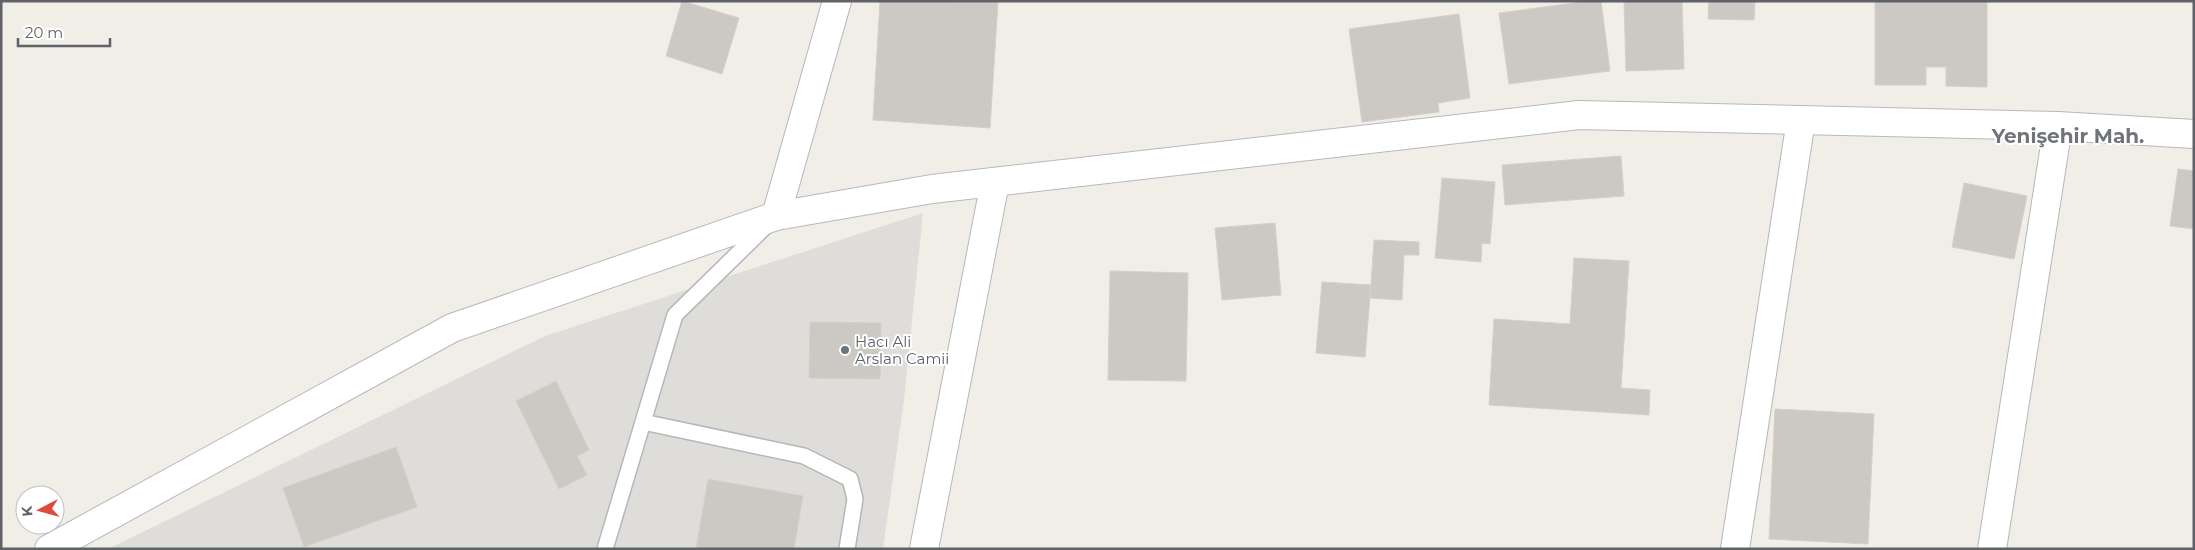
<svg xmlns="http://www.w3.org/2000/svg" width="2195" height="550" font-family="Montserrat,sans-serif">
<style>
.industrial{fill:#dfddd9}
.building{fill:#ccc9c4;stroke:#d5d0c6}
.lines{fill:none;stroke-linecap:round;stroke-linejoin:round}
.lane-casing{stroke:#b4b7bb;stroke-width:18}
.street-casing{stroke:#b4b7bb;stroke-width:30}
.secondary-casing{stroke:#b6b9be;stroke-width:30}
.lane{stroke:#fff;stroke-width:15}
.street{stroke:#fff;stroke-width:28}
.secondary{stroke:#fff;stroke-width:28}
.worship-dot{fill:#6b7280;stroke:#fff;stroke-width:2}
.labels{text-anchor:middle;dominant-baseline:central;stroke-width:4;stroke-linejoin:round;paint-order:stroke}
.worship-label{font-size:15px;fill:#5b616d;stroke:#fff;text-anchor:start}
.district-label{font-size:20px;font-weight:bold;fill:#707479;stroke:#fff}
</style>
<rect width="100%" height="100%" fill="#f0eee7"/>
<path class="industrial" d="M 923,213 L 904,400 L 883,549 L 108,549 L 545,336 Z"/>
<path class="building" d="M 682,1 L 739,18 L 722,74 L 666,56 Z
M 880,1 L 998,2 L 990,128 L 873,120 Z
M 1589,1 L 1601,1 L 1610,71 L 1509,84 L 1499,13 Z
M 1624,1 L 1682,1 L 1684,69 L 1626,71 Z
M 1709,1 L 1755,1 L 1754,20 L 1708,19 Z
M 1875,1 L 1987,1 L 1987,87 L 1946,86 L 1946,67 L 1926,67 L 1926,85 L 1875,85 Z
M 1459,14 L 1470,98 L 1438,103 L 1439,112 L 1362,122 L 1349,29 Z
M 1621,156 L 1624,196 L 1505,205 L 1502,165 Z
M 2178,169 L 2194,171 L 2194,229 L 2170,226 Z
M 1442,178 L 1495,182 L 1490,244 L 1482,243 L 1481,262 L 1435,258 Z
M 1964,183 L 2027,196 L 2014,259 L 1952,247 Z
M 1275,223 L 1281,295 L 1222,300 L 1215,228 Z
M 1374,240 L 1419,242 L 1419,255 L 1404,255 L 1402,300 L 1370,298 Z
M 1574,258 L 1629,261 L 1621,388 L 1650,390 L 1649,415 L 1489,405 L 1494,319 L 1570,324 Z
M 1110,271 L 1188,273 L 1186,381 L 1108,380 Z
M 1322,282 L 1371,285 L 1365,357 L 1316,353 Z
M 810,322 L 881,323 L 880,379 L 809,378 Z
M 556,381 L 589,450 L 577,456 L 587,475 L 559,489 L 516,401 Z
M 1775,409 L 1874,414 L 1868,544 L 1769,539 Z
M 396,447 L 417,507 L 304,547 L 283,488 Z
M 708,479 L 803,496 L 794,549 L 696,549 Z"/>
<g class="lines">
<defs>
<path id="lane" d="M 643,422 L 804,456 L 850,479 L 855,499 L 847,549
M 605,549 L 675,315 L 768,224"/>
<path id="street" d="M 776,216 L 837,1
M 924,549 L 995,182
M 1735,549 L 1801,120
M 1992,549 L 2058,126"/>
<path id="secondary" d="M 49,549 L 452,328 L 776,216 L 932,189 L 1579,115 L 2058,126 L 2194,134"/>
</defs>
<use href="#lane" class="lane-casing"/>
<use href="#street" class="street-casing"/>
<use href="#secondary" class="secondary-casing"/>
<use href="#lane" class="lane"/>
<use href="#street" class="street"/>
<use href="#secondary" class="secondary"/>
</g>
<circle class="worship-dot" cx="845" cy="350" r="5"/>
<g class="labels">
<g class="worship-label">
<text x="855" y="341">Hacı Ali<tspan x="855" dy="17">Arslan Camii</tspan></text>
</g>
<g class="district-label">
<text x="2068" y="136">Yenişehir Mah.</text>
</g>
</g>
<rect width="2195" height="550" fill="none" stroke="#5f6267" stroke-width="5"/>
<g transform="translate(40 510) rotate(264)"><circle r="24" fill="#ffffff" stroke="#bfc0c2"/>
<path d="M0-4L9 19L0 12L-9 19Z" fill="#e2493c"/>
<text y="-8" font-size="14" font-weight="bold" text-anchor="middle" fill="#5f6267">K</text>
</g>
<path d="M18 38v8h92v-8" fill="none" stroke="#5f6267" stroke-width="2.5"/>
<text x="25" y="38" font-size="15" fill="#5f6267" stroke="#ffffff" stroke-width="4" paint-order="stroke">20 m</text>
</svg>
